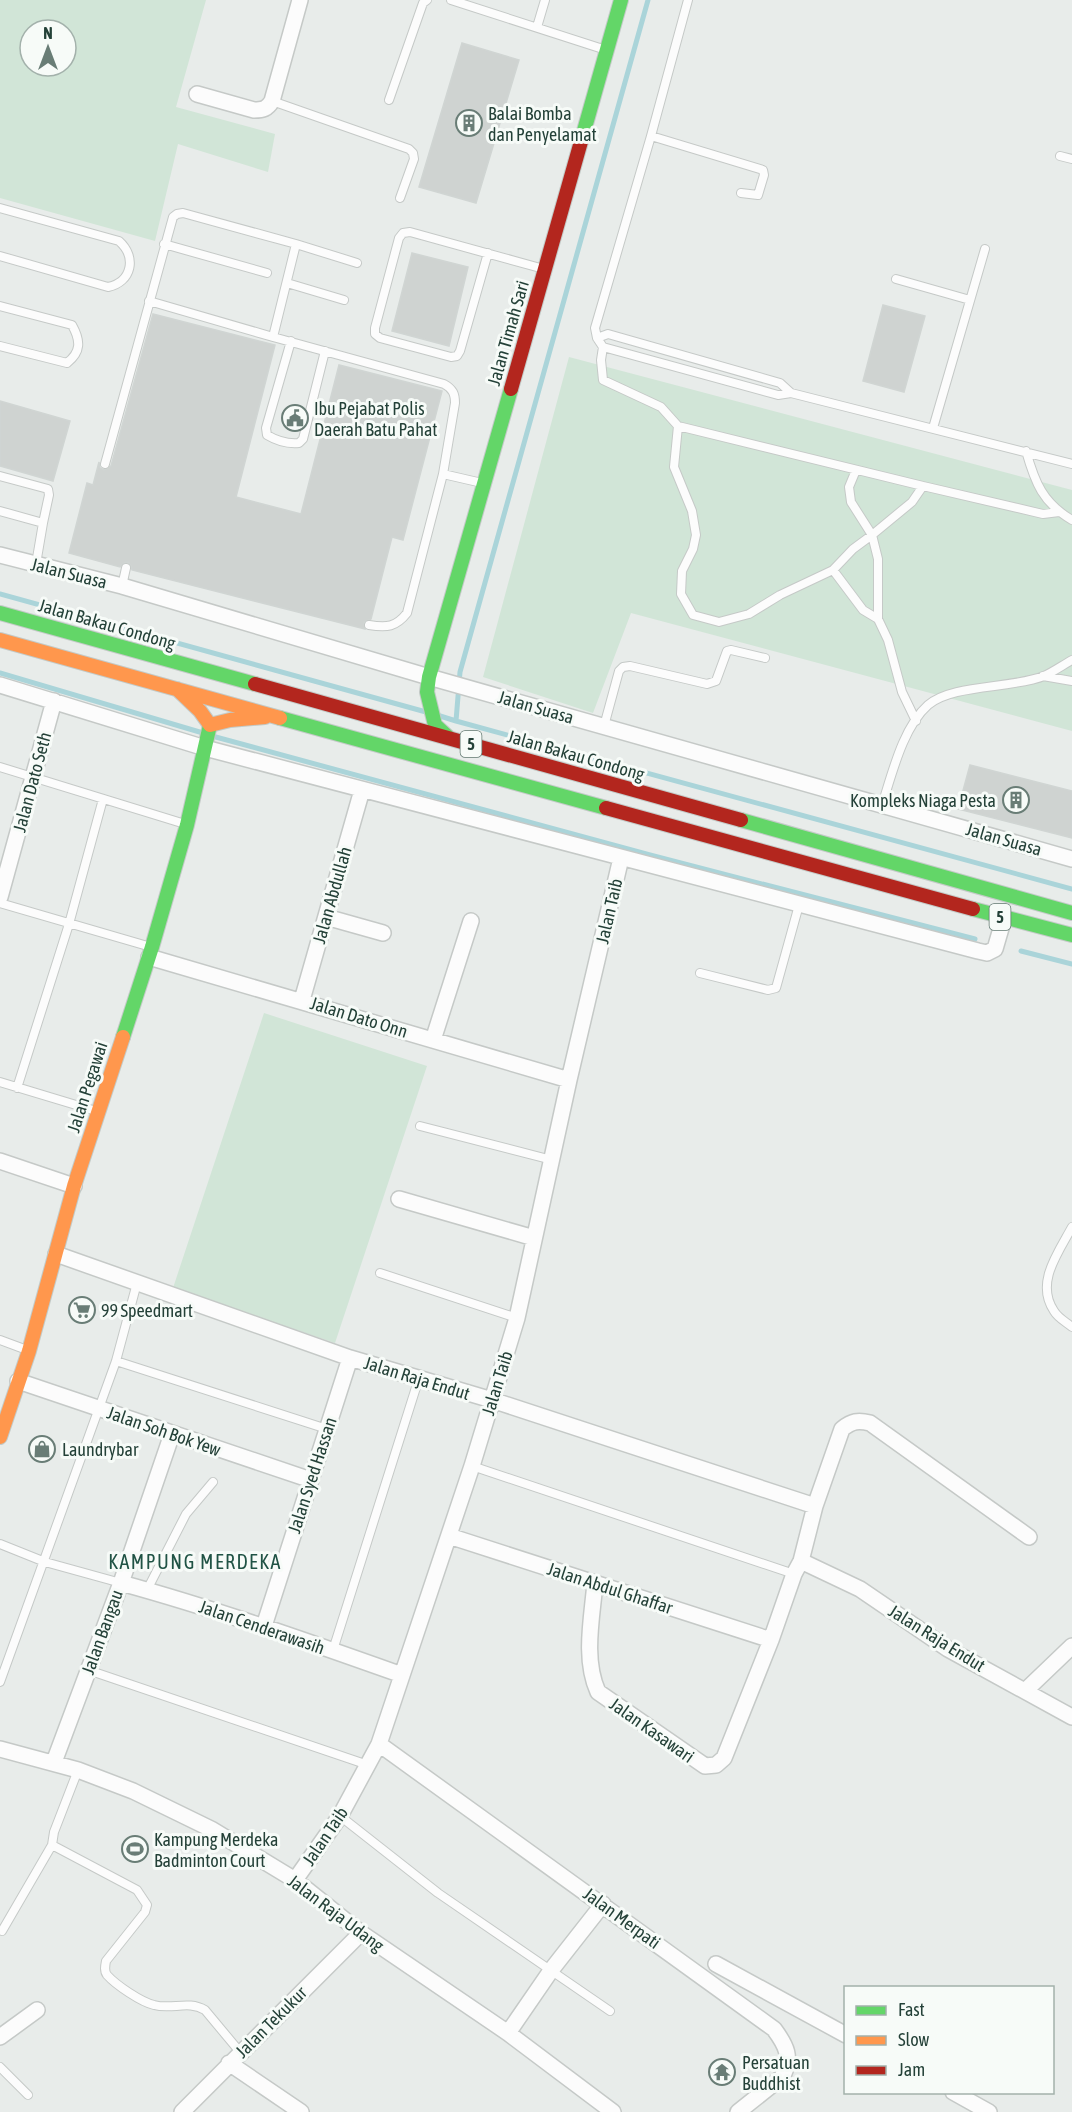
<svg xmlns="http://www.w3.org/2000/svg" width="1072" height="2112" font-family="'Asap Condensed',sans-serif">
<style>
.green{fill:#d1e5d7;fill-rule:evenodd}
.lines{fill:none;stroke-linecap:round;stroke-linejoin:round}
.stream{stroke:#aad4d9;stroke-width:5}
.building{fill:#cfd3d1;stroke:#d0d5d3;stroke-width:1.5}
.lane-casing{stroke:#c5c9c7;stroke-width:10}
.street-casing{stroke:#c5c9c7;stroke-width:18}
.fast-casing{stroke:#c3cac7;stroke-width:16}
.slow-casing{stroke:#c3cac7;stroke-width:16}
.jam-casing{stroke:#c3cac7;stroke-width:16}
.lane{stroke:#fcfcfc;stroke-width:8}
.street{stroke:#fcfcfc;stroke-width:15}
.fast{stroke:#63d668;stroke-width:14}
.slow{stroke:#ff974d;stroke-width:14}
.jam{stroke:#b3261e;stroke-width:14}
.labels{text-anchor:middle;dominant-baseline:central;stroke-width:6;stroke-linejoin:round;paint-order:stroke}
.shield{fill:#f7fbf8;stroke:#637972;stroke-width:1.5}
.shield-label{font-size:16px;font-weight:bold;fill:#244138}
.poi-label{font-size:18px;fill:#244138;stroke:#f7fbf8;text-anchor:start}
.street-label{font-size:18px;fill:#244138;stroke:#f7fbf8}
.neighbourhood-label{font-size:20px;letter-spacing:1.5px;fill:#205345;stroke:#f7fbf8}
</style>
<rect width="100%" height="100%" fill="#e8ecea"/>
<path class="green" d="M 0,0 L 206,0 L 176,107 L 275,134 L 268,172 L 178,144 L 155,241 L 0,198 ZM 30,30 L 66,30 L 66,66 L 30,66 Z
M 569,357 L 1072,490 L 1072,731 L 631,613 L 593,713 L 483,677 Z
M 264,1013 L 427,1066 L 335,1343 L 173,1288 Z"/>
<g class="lines">
<path class="stream" d="M 648,0 L 460,672 L 456,721 L 1072,889
M 0,594 L 426,712
M 0,673 L 203,733
M 437,715 L 456,721
M 212,736 L 650,855 L 975,939
M 1021,951 L 1072,964"/>
</g>
<path class="building" d="M 462,43 L 519,60 L 476,203 L 419,187 Z
M 412,253 L 468,267 L 449,346 L 392,331 Z
M 883,305 L 925,316 L 904,392 L 863,381 Z
M 153,314 L 275,345 L 236,497 L 301,514 L 339,365 L 442,391 L 403,540 L 392,537 L 371,619 L 364,622 L 365,629 L 132,570 L 131,566 L 128,562 L 124,563 L 120,567 L 69,553 L 87,483 L 93,485 L 99,462 L 100,468 L 104,470 L 111,466 Z
M 0,401 L 70,421 L 53,481 L 0,466 Z
M 970,765 L 1072,791 L 1072,838 L 958,809 Z"/>
<g class="lines">
<defs>
<path id="lane" d="M 451,0 L 606,50
M 688,0 L 651,136 L 595,328 L 597,338 L 603,347 L 778,395 L 791,393 L 1072,464
M 537,27 L 545,0
M 389,100 L 423,3 L 427,0
M 272,101 L 409,149 L 413,153 L 414,159 L 400,198
M 651,136 L 763,170 L 764,175 L 758,195 L 741,193
M 1060,156 L 1072,159
M 0,208 L 119,241 C 137,257 132,282 108,287 L 0,256
M 164,244 L 267,273
M 296,244 L 357,263
M 488,253 L 460,351 L 457,356 L 451,357 L 380,338 L 375,334 L 375,328 L 399,238 L 403,233 L 410,232 L 544,269
M 896,279 L 970,300
M 287,283 L 344,300
M 149,301 L 273,337
M 0,306 L 72,325 C 81,341 81,352 67,363 L 0,346
M 597,338 L 608,334 L 780,383 L 791,393
M 291,341 L 266,428 L 267,435 C 277,441 288,444 299,443 L 303,439 L 325,351
M 603,347 L 601,360 L 603,380 L 661,407 L 678,426 L 674,467 L 692,511 L 696,535 L 693,549 L 682,571 L 681,594 L 693,615 L 719,622 L 749,614 L 780,595 L 833,570 L 853,549 L 872,535 L 912,502 L 923,486 L 1043,514 L 1059,512
M 678,426 L 923,486
M 933,428 L 985,249
M 1026,451 C 1035,483 1043,503 1072,520
M 105,464 L 173,217 L 177,214 L 183,213 L 296,244 L 273,337 L 444,384 C 453,389 455,394 455,403 L 443,474 L 407,613 C 396,627 387,628 369,625
M 856,470 L 849,487 L 851,502 L 872,535 L 878,559 L 878,619
M 443,474 L 482,483
M 0,476 L 48,489 L 49,495 L 43,523
M 0,511 L 43,523 L 36,564
M 833,570 L 863,610 L 878,619 L 888,640 L 902,692 L 916,721
M 122,586 L 126,568
M 1043,676 L 1072,681
M 604,726 L 619,671 L 623,667 L 630,666 L 707,684 L 716,681 L 727,651 L 731,650 L 765,658
M 0,767 L 185,824
M 882,805 C 892,774 903,727 928,705 C 952,684 1011,689 1044,676 C 1053,672 1063,665 1072,660
M 0,903 L 151,947
M 700,973 L 768,990 L 776,988 L 799,905
M 0,1082 L 96,1111
M 17,1088 L 69,924 L 103,799
M 420,1126 L 552,1160
M 1072,1227 C 1058,1253 1035,1283 1054,1311 C 1058,1318 1066,1322 1072,1327
M 380,1273 L 517,1318
M 0,1340 L 27,1350
M 116,1361 L 327,1429
M 472,1466 L 794,1574
M 0,1544 L 45,1562 L 121,1583
M 147,1590 L 186,1514 L 213,1482
M 333,1650 L 419,1378
M 88,1670 L 368,1765
M 0,1682 L 116,1361 L 137,1283
M 78,1770 L 54,1832 L 52,1845 L 137,1890 L 147,1905 L 145,1912 L 106,1961 C 105,1966 104,1971 107,1975 C 116,1985 141,2002 154,2005 C 172,2010 188,2000 205,2010 L 240,2052
M 340,1816 L 438,1893 L 610,2011
M 2,1931 L 52,1845
M 0,2067 L 28,2095"/>
<path id="street" d="M 197,94 L 254,110 C 263,110 267,109 272,101 L 300,0
M 0,555 L 122,586 L 429,677 L 1072,859
M 0,685 L 205,748 L 978,951 L 987,953 L 995,949 L 1004,918
M 0,897 L 54,701
M 326,917 L 383,933
M 149,957 L 569,1080
M 302,1000 L 362,790
M 433,1040 L 471,921
M 0,1161 L 74,1186
M 399,1199 L 534,1238
M 56,1254 L 350,1358 L 492,1400 L 815,1506
M 18,1381 L 311,1480
M 449,1536 L 771,1640
M 801,1561 L 860,1589 L 948,1649 L 1072,1717
M 121,1583 C 216,1609 309,1642 402,1675
M 595,1583 C 592,1618 583,1659 598,1692 L 705,1766 L 716,1765 L 724,1758 L 771,1640 L 794,1574 L 801,1561 L 815,1506 L 842,1429 C 852,1421 858,1420 870,1423 L 1029,1537
M 264,1626 L 350,1358
M 1025,1691 L 1072,1646
M 379,1744 L 774,2029 C 786,2045 793,2058 782,2077 L 738,2112
M 0,1749 L 78,1770 L 133,1791 L 211,1829 L 295,1880 L 361,1933 L 508,2033 L 613,2112
M 54,1762 L 121,1583 L 172,1434
M 295,1880 L 340,1816 L 379,1744 L 472,1466 L 517,1318 L 569,1080 L 621,858
M 716,1964 L 846,2035
M 508,2033 L 552,1969 L 603,1904
M 0,2037 L 37,2010
M 229,2063 L 301,2112
M 953,2092 L 989,2112
M 182,2112 L 361,1933"/>
<path id="fast" d="M 582,138 L 621,0
M 0,613 L 255,684
M 280,718 L 606,808
M 448,737 L 435,725 L 427,692 L 429,677 L 511,389
M 741,820 L 1072,913
M 973,909 L 1072,935
M 123,1037 L 152,947 L 187,825 L 210,725"/>
<path id="slow" d="M 0,640 L 280,718
M 177,689 L 200,711 L 210,725
M 210,725 L 230,720 L 265,717
M 0,1437 L 29,1351 L 74,1186 L 123,1037"/>
<path id="jam" d="M 511,389 L 582,138
M 255,684 L 741,820
M 606,808 L 973,909"/>
</defs>
<use href="#lane" class="lane-casing"/>
<use href="#street" class="street-casing"/>
<use href="#fast" class="fast-casing"/>
<use href="#slow" class="slow-casing"/>
<use href="#jam" class="jam-casing"/>
<use href="#lane" class="lane"/>
<use href="#street" class="street"/>
<use href="#fast" class="fast"/>
<use href="#slow" class="slow"/>
<use href="#jam" class="jam"/>
</g>
<defs>
<symbol id="building-ring" viewBox="-11 -11 22 22"><circle r="9.5" fill="#f7fbf8" stroke="#697d76" stroke-width="1.5"/><path d="M-4-6H4V6H1V3H-1V6H-4ZM-2.5-4.3h1.7v1.8h-1.7ZM.8-4.3h1.7v1.8H.8ZM-2.5-1h1.7V.8h-1.7ZM.8-1h1.7V.8H.8Z" fill="#697d76"/></symbol>
<symbol id="civic-ring" viewBox="-11 -11 22 22"><circle r="9.5" fill="#f7fbf8" stroke="#697d76" stroke-width="1.5"/><path d="M-.6-6.5H3V-4.5H.6V-3L4-1V1h2V6H-6V1h2V-1L-.6-3ZM-1.2 2.5V6h2.4V2.5Z" fill="#697d76"/></symbol>
<symbol id="supermarket-ring" viewBox="-11 -11 22 22"><circle r="9.5" fill="#f7fbf8" stroke="#697d76" stroke-width="1.5"/><path d="M-6-5.5h2.5l.6 2H6L4.5 2H-2.5L-4.4-4H-6ZM-1.5 3.2a1.3 1.3 0 1 0 .1 0ZM3 3.2a1.3 1.3 0 1 0 .1 0Z" fill="#697d76"/></symbol>
<symbol id="shop-ring" viewBox="-11 -11 22 22"><circle r="9.5" fill="#f7fbf8" stroke="#697d76" stroke-width="1.5"/><path d="M-5-2.5h2.3a2.7 3.5 0 0 1 5.4 0H5L5.5 6h-11ZM-1.5-2.5h3a1.5 2.3 0 0 0-3 0Z" fill="#697d76"/></symbol>
<symbol id="stadium-ring" viewBox="-11 -11 22 22"><circle r="9.5" fill="#f7fbf8" stroke="#697d76" stroke-width="1.5"/><path d="M0-5a6.5 5 0 1 0 0 10a6.5 5 0 1 0 0-10ZM-3.5-1.8h7v3.6h-7Z" fill="#697d76"/></symbol>
<symbol id="temple-ring" viewBox="-11 -11 22 22"><circle r="9.5" fill="#f7fbf8" stroke="#697d76" stroke-width="1.5"/><path d="M0-6L5-2H3V0L6.5 2.5H4V6H1.5V3h-3V6H-4V2.5H-6.5L-3 0V-2H-5Z" fill="#697d76"/></symbol>
</defs>
<g fill-rule="evenodd">
<use href="#building-ring" x="454" y="108" width="30" height="30"/>
<use href="#civic-ring" x="280" y="403" width="30" height="30"/>
<use href="#building-ring" x="1001" y="785" width="30" height="30"/>
<use href="#supermarket-ring" x="67" y="1295" width="30" height="30"/>
<use href="#shop-ring" x="27" y="1434" width="30" height="30"/>
<use href="#stadium-ring" x="120" y="1834" width="30" height="30"/>
<use href="#temple-ring" x="707" y="2057" width="30" height="30"/>
</g>
<g class="labels">
<g class="shield">
<rect x="460.5" y="731" width="21" height="26" rx="4.5"/>
<rect x="989.5" y="904" width="21" height="26" rx="4.5"/>
</g>
<g class="shield-label">
<text x="471" y="744">5</text>
<text x="1000" y="917">5</text>
</g>
<g class="poi-label">
<text x="488" y="113">Balai Bomba<tspan x="488" dy="21">dan Penyelamat</tspan></text>
<text x="314" y="408">Ibu Pejabat Polis<tspan x="314" dy="21">Daerah Batu Pahat</tspan></text>
<text x="996" y="800" text-anchor="end">Kompleks Niaga Pesta</text>
<text x="101" y="1310">99 Speedmart</text>
<text x="62" y="1449">Laundrybar</text>
<text x="154" y="1839">Kampung Merdeka<tspan x="154" dy="21">Badminton Court</tspan></text>
<text x="742" y="2062">Persatuan<tspan x="742" dy="21">Buddhist</tspan></text>
</g>
<g class="street-label">
<text transform="translate(508 333) rotate(-74)">Jalan Timah Sari</text>
<text transform="translate(69 573) rotate(14)">Jalan Suasa</text>
<text transform="translate(107 624) rotate(16)">Jalan Bakau Condong</text>
<text transform="translate(536 707) rotate(16)">Jalan Suasa</text>
<text transform="translate(576 755) rotate(16)">Jalan Bakau Condong</text>
<text transform="translate(32 782) rotate(-75)">Jalan Dato Seth</text>
<text transform="translate(1004 839) rotate(16)">Jalan Suasa</text>
<text transform="translate(332 895) rotate(-74)">Jalan Abdullah</text>
<text transform="translate(609 911) rotate(-77)">Jalan Taib</text>
<text transform="translate(359 1017) rotate(17)">Jalan Dato Onn</text>
<text transform="translate(87 1087) rotate(-72)">Jalan Pegawai</text>
<text transform="translate(417 1378) rotate(17)">Jalan Raja Endut</text>
<text transform="translate(497 1383) rotate(-73)">Jalan Taib</text>
<text transform="translate(164 1431) rotate(19)">Jalan Soh Bok Yew</text>
<text transform="translate(312 1475) rotate(-72)">Jalan Syed Hassan</text>
<text transform="translate(610 1588) rotate(18)">Jalan Abdul Ghaffar</text>
<text transform="translate(262 1627) rotate(19)">Jalan Cenderawasih</text>
<text transform="translate(102 1632) rotate(-70)">Jalan Bangau</text>
<text transform="translate(937 1638) rotate(32)">Jalan Raja Endut</text>
<text transform="translate(652 1730) rotate(35)">Jalan Kasawari</text>
<text transform="translate(325 1836) rotate(-56)">Jalan Taib</text>
<text transform="translate(336 1913) rotate(37)">Jalan Raja Udang</text>
<text transform="translate(622 1918) rotate(36)">Jalan Merpati</text>
<text transform="translate(271 2022) rotate(-45)">Jalan Tekukur</text>
</g>
<g class="neighbourhood-label">
<text x="195" y="1561">KAMPUNG MERDEKA</text>
</g>
</g>
<rect x="844" y="1986" width="210" height="108" fill="#f7fbf8" stroke="#a3b1ab" stroke-width="1.5"/>
<rect x="856" y="2006" width="30" height="9" fill="#63d668" stroke="#a3b1ab" stroke-width="1.5"/>
<text x="898" y="2016" font-size="18" fill="#244138">Fast</text>
<rect x="856" y="2036" width="30" height="9" fill="#ff974d" stroke="#a3b1ab" stroke-width="1.5"/>
<text x="898" y="2046" font-size="18" fill="#244138">Slow</text>
<rect x="856" y="2066" width="30" height="9" fill="#b3261e" stroke="#a3b1ab" stroke-width="1.5"/>
<text x="898" y="2076" font-size="18" fill="#244138">Jam</text>
<g transform="translate(48 48)"><circle r="28" fill="#f7fbf8" stroke="#a3b1ab" stroke-width="1.5"/>
<path d="M0-4.5L10 22L0 15L-10 22Z" fill="#697d76"/>
<text y="-9" font-size="16" font-weight="bold" text-anchor="middle" fill="#244138">N</text>
</g>
</svg>
